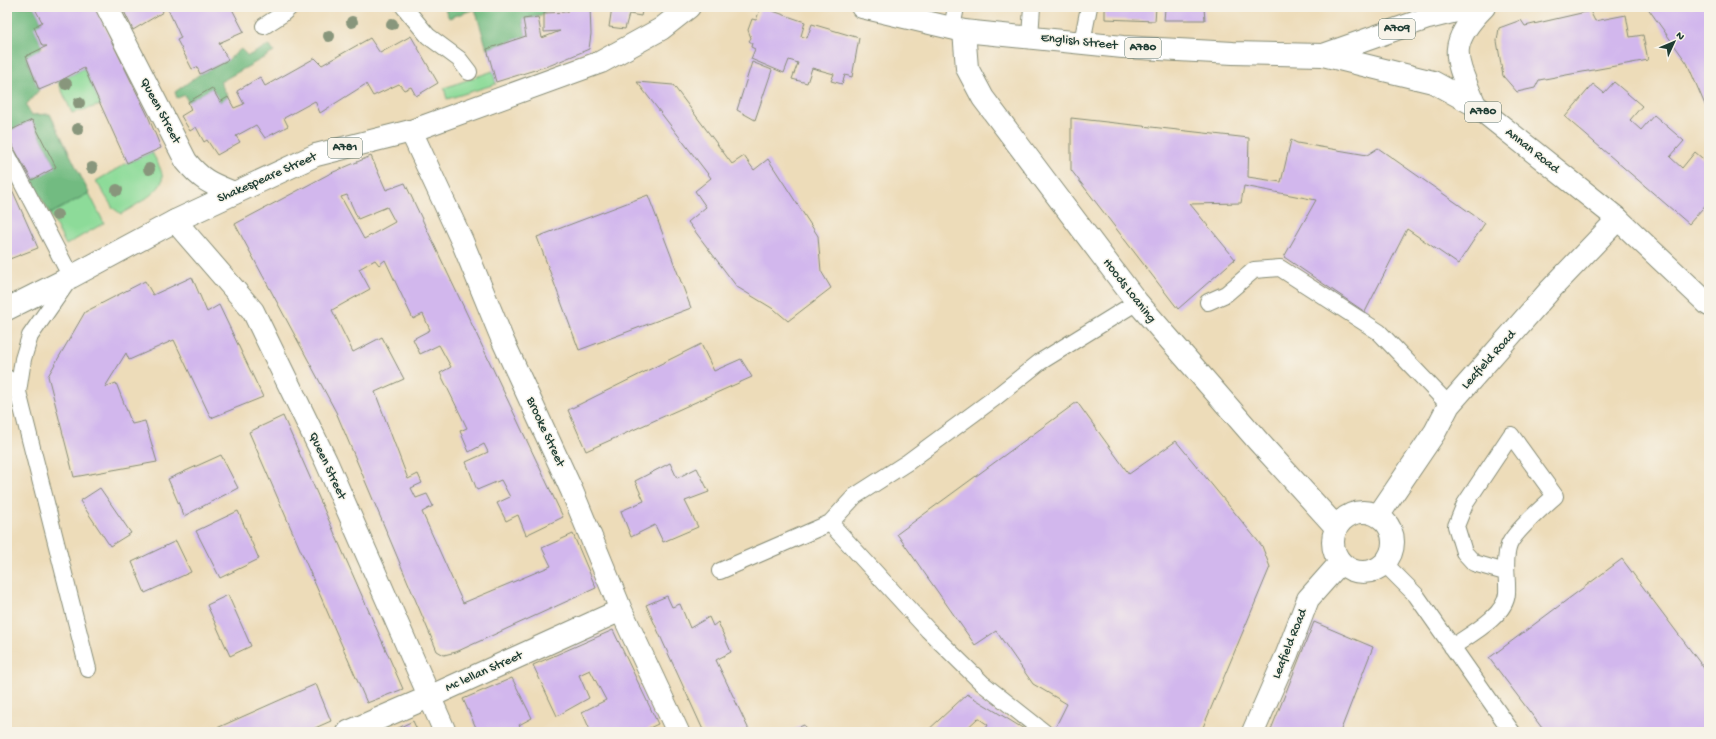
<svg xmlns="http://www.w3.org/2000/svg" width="1716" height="739" font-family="'Gochi Hand',sans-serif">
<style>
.green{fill:#8ddb99;stroke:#568c66}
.forest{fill:#72bb81;stroke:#487c5a}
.building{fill:#d2b7ed;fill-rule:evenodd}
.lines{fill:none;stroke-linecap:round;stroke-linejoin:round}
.service-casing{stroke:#868c76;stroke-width:18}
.minor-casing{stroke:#868c76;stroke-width:24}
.tertiary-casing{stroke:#868c76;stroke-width:24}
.primary-casing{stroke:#868c76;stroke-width:24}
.service{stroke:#fff;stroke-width:16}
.minor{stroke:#fff;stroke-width:22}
.tertiary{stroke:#fff;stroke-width:22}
.primary{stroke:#fff;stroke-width:22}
.tree{fill:#88967b}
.labels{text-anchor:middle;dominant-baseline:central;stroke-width:3;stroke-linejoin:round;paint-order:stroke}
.shield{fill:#f7f3e8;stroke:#60746a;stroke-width:1}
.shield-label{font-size:12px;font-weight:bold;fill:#1f3d34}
.street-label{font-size:13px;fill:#1f3d34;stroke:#f7f3e8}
</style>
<rect width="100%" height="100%" fill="#f7f3e8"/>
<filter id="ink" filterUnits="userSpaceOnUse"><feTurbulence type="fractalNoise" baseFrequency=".025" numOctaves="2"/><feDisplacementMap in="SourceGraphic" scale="8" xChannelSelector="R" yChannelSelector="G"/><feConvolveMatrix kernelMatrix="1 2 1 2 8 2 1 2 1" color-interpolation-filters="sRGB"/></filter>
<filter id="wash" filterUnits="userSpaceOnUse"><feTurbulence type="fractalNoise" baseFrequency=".012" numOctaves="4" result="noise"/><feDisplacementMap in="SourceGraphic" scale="16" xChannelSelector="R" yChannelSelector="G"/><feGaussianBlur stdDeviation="0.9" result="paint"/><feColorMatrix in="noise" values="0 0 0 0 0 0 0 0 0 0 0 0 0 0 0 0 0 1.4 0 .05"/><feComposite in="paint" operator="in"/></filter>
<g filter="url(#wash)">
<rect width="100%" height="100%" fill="#eddcb9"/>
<path class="green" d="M 84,68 L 101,105 L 72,113 L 58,82 Z
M 493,71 L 496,84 L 447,99 L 444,88 Z
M 152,152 C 156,161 164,171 162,181 C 159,193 131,208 121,214 L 113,208 L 96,181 L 127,163 Z
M 89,193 L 104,223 L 66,245 L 50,214 Z"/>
<path class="forest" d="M 7,7 L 34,7 L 42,22 L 35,28 L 42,46 L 39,51 L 26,57 L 39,90 L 26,105 L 31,115 L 50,114 L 89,193 L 50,214 L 32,180 L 56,167 L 32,120 L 7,132 Z
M 444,7 L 544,7 L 544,13 L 538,17 L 523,19 L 526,36 L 487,49 L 475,9 L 449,18 Z
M 269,45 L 274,52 L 220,82 L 228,97 L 220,102 L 212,88 L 188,102 L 185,95 L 177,98 L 175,92 L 200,74 L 228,60 L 241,49 L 248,56 Z"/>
<g id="blocks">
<path class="building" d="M 34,7 L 95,7 L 148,116 L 161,148 L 127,163 L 84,68 L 58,82 L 39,90 L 26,56 L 47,46 L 42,46 L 34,27 L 42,22 Z
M 122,7 L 161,7 L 163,12 L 133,30 Z
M 167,7 L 231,7 L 244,32 L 219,43 L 228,60 L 200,74 L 197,67 L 192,69 L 177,40 L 181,38 Z
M 568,7 L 590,7 L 591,34 L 589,49 L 551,65 L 496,82 L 487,49 L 526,36 L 523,19 L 538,17 L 542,38 L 560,31 L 544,32 L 544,13 L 568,12 Z
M 612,7 L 643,7 L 641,16 L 629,14 L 625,29 L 609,27 Z
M 761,7 L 805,22 L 801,36 L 807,38 L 812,24 L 859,38 L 852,77 L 845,75 L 842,84 L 831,81 L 834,74 L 812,68 L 807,83 L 792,79 L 798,63 L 789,60 L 784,73 L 751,59 L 755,49 L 751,47 L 752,43 L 749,41 L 751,38 L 748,30 L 752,19 L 756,20 Z
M 1105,7 L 1156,7 L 1155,21 L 1105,19 Z
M 1647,7 L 1709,7 L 1709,114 L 1687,63 Z
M 1204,8 L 1205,20 L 1164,20 L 1165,9 Z
M 1590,11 L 1595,21 L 1626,15 L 1630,37 L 1643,35 L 1648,60 L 1539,80 L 1535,88 L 1517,92 L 1503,76 L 1497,41 L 1499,28 L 1521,20 L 1525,26 Z
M 411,36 L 438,83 L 416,96 L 411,87 L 404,90 L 399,84 L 373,96 L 366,84 L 320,113 L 315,101 L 284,118 L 288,126 L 265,138 L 256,125 L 236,136 L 240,142 L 217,155 L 207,140 L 204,142 L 196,127 L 190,131 L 181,116 L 191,110 L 188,102 L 212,88 L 220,102 L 228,97 L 234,108 L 244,104 L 237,91 L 260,77 L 265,86 L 315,58 L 322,65 L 370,38 L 380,53 Z
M 752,62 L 772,70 L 755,120 L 737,110 Z
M 637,82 L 673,85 L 732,164 L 744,156 L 754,170 L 768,159 L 818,236 L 821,271 L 831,288 L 788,321 L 775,310 L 737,287 L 688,222 L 706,207 L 695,191 L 711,178 Z
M 1614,82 L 1642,106 L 1630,120 L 1641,130 L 1654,115 L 1684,141 L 1670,157 L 1682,168 L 1695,152 L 1709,164 L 1709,201 L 1689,224 L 1565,117 L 1593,84 L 1604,93 Z
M 1071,118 L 1249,138 L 1248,177 L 1281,182 L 1291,140 L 1297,143 L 1367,155 L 1378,148 L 1485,223 L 1458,264 L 1407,229 L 1365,312 L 1284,257 L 1316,200 L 1244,186 L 1241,203 L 1190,204 L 1235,259 L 1178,309 L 1071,170 Z
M 32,120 L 56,167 L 32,180 L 7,136 L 7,132 Z
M 371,156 L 386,190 L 405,183 L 563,517 L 526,535 L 518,515 L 506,521 L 497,503 L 510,497 L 501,480 L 477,490 L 466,462 L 488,452 L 484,444 L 469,452 L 460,431 L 467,428 L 440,373 L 451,367 L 439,345 L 420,354 L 413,339 L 430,330 L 423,314 L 413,319 L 385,260 L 379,265 L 375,260 L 359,269 L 370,289 L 332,310 L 353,352 L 382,337 L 404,379 L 375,392 L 408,479 L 418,474 L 422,483 L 411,488 L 416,498 L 427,494 L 433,506 L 422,512 L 463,603 L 551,566 L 542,548 L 573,534 L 596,588 L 456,652 L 444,655 L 437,651 L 336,412 L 235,224 L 329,174 ZM 347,195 L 358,219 L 387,207 L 395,222 L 364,239 L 341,197 Z
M 7,178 L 38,248 L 7,260 Z
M 648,195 L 691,308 L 579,350 L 537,237 Z
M 192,277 L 207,312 L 219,305 L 263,397 L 211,418 L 174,340 L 129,360 L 126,353 L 105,387 L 116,383 L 132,424 L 145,421 L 157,462 L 74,477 L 48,376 L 85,312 L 145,281 L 153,295 Z
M 701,344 L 714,371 L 741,359 L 752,377 L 586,451 L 568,410 Z
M 1077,402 L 1129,474 L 1176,441 L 1262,546 L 1270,567 L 1201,732 L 1053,732 L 1067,704 L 1033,684 L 996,631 L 975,645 L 897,534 Z
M 283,416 L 403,689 L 367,703 L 249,432 Z
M 221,455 L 238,488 L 184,516 L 168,479 Z
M 670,463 L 677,478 L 697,468 L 709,492 L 685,501 L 698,527 L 663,542 L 655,525 L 631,537 L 621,511 L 644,501 L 635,481 Z
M 100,488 L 131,533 L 110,546 L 80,501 Z
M 238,511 L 259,559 L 220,578 L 196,531 Z
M 176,541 L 191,572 L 145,593 L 132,562 Z
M 1622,559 L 1709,675 L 1709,732 L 1545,732 L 1489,658 Z
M 228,595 L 251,646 L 230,656 L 207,605 Z
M 667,596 L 672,607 L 680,604 L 690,628 L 709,617 L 713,626 L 718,622 L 731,652 L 716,660 L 750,732 L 704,732 L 646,605 Z
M 1314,622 L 1373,647 L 1340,732 L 1270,732 Z
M 613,630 L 658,724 L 641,732 L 591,732 L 582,712 L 606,700 L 590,670 L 579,675 L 589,698 L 557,716 L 533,665 Z
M 512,678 L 532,718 L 519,725 L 523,732 L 478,732 L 463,699 Z
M 316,684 L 331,721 L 306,732 L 218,732 L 217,728 Z
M 967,694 L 1029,732 L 989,732 L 985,730 L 988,725 L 978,718 L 963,732 L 926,732 Z
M 413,721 L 418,732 L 390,732 Z
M 804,725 L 807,732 L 787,732 Z"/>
</g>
</g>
<g filter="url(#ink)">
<use href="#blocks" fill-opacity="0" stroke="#868c76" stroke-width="1"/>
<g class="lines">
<defs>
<path id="service" d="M 404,7 L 428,36 L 459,59 L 469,72
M 264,26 L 281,15 L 290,7
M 952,28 L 956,7
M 1030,37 L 1032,7
M 1082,42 L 1089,7
M 7,154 L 71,277 L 30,336 L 23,359 L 18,392 L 7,378
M 1208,302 L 1226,294 L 1254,270 L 1280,268 L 1379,332 L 1449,405
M 18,392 L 88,669
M 1385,564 L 1416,595 L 1512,732
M 720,571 L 830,523
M 1452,647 C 1469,635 1506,616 1507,593 C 1508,577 1503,561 1509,545 C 1514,532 1544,506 1555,496 L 1511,435 L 1465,504 L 1456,526 L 1464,552 L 1474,563 L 1505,572
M 1044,732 L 982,683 L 928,630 L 830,523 L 855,496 L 908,462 L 996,397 L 1040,362 L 1137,302"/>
<path id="minor" d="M 107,7 L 186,161 C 202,181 212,184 234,193
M 964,31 L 967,68 L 983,98 L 1137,302 L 1258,441 L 1336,527
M 411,131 L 462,241 L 503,341 L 572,491 L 621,610 L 678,732
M 175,221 L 253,311 L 326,461 L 445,732
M 348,732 L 429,697 L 621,610"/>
<path id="tertiary" d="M1333 542a30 30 0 1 1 60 0a30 30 0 1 1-60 0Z
M 1378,516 L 1435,432 L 1449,405 L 1551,289 L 1618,219
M 1253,732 L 1287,654 L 1308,599 L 1340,563"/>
<path id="primary" d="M 862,7 L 964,31 L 1123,47 L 1233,53 L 1323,55 L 1433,82 L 1475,105 L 1618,219 L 1709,305
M 1323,55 L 1428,18 L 1472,7
M 1475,105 C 1456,59 1445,46 1484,7
M 7,309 L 71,277 L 175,221 L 316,155 L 411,131 L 601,62 L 661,29 L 689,7"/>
</defs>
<use href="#service" class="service-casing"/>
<use href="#minor" class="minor-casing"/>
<use href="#tertiary" class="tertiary-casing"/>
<use href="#primary" class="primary-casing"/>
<use href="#service" class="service"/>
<use href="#minor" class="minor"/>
<use href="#tertiary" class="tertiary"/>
<use href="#primary" class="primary"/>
</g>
<g class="tree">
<circle cx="352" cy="22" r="6"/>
<circle cx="392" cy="24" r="6"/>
<circle cx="329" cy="36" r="6"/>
<circle cx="66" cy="84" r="6"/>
<circle cx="79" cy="103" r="6"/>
<circle cx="78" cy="129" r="6"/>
<circle cx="92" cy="168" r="6"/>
<circle cx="149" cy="169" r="6"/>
<circle cx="117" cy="190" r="6"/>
<circle cx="57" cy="215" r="6"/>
</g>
</g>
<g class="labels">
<g class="shield">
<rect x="1379" y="19" width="36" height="20" rx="3"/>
<rect x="1125" y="38" width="36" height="20" rx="3"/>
<rect x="1465" y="102" width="36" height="20" rx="3"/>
<rect x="328" y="138" width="34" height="20" rx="3"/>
</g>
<g class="shield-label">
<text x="1397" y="29">A709</text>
<text x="1143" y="48">A780</text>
<text x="1483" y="112">A780</text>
<text x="345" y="148">A781</text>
</g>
<g class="street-label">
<text transform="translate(1079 42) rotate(6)">English Street</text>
<text transform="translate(160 111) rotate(62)">Queen Street</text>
<text transform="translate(1532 151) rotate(38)">Annan Road</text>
<text transform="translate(267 178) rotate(-24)">Shakespeare Street</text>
<text transform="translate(1129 291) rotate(52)">Hoods Loaning</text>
<text transform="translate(1489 360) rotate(-48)">Leafield Road</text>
<text transform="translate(545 432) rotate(65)">Brooke Street</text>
<text transform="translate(327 466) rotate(65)">Queen Street</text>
<text transform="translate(1290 644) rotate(-68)">Leafield Road</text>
<text transform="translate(484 672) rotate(-24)">Mc lellan Street</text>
</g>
</g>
<rect width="1716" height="739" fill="none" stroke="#f7f3e8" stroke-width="24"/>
<g transform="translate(1674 42) rotate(46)" stroke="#f7f3e8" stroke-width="3" paint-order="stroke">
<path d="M0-3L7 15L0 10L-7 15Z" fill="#1f3d34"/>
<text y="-6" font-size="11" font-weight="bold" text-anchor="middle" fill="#1f3d34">N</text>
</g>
</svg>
